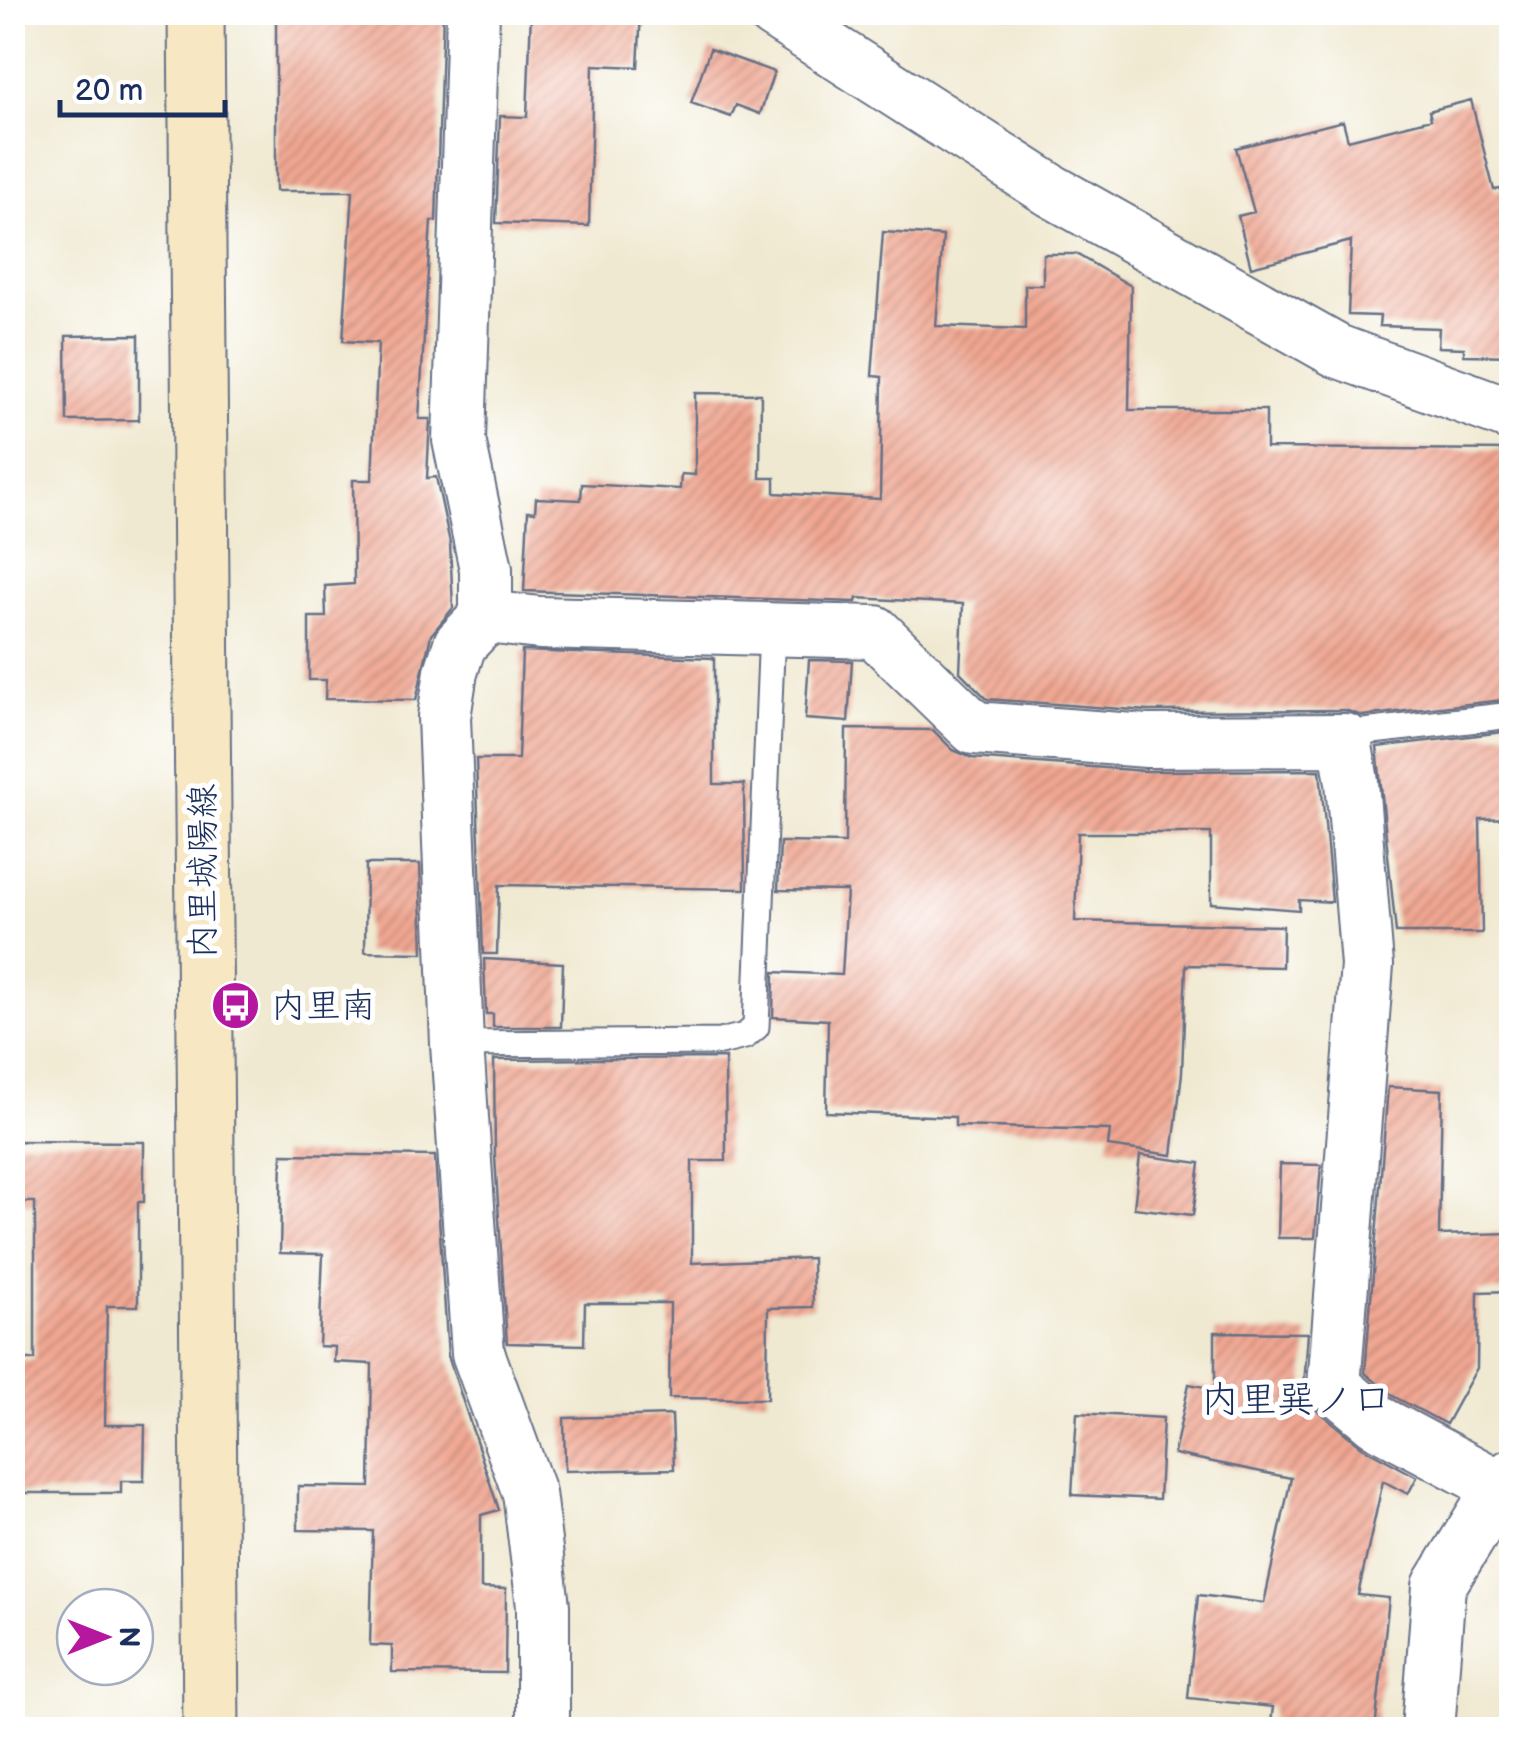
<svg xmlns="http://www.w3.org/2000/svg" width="1524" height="1742" font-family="'Balsamiq Sans','Klee One',sans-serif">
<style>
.building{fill:url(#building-hatch)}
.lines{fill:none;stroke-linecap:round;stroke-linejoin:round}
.lane-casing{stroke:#667086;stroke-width:29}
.street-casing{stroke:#667086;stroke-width:56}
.secondary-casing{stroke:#667086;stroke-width:59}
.lane{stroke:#fff;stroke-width:25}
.street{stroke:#fff;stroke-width:52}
.secondary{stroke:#f7e8c3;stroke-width:55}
.labels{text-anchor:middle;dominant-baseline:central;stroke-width:10;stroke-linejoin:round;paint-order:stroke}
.street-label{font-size:35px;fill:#1b2f5e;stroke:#fff}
.poi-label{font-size:35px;fill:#1b2f5e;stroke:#fff;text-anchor:start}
.neighbourhood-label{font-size:38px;fill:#1b2f5e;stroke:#fff}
</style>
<defs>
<pattern id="building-hatch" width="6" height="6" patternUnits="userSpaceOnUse" patternTransform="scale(2.5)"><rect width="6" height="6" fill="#f1a792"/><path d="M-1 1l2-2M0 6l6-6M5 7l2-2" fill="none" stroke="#c2887a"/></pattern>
</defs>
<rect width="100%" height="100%" fill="#fff"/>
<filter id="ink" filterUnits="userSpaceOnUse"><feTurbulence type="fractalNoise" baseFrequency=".01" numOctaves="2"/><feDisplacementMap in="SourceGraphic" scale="20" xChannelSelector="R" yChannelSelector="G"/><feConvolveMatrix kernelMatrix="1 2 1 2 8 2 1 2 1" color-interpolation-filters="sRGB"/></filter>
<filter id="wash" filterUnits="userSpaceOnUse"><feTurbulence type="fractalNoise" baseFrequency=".0048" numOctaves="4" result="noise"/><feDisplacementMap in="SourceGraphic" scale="40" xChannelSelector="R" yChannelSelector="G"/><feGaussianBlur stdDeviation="2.25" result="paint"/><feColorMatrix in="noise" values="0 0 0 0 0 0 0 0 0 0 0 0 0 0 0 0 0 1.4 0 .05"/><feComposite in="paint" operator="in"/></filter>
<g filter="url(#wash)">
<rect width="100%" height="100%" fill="#f0e9d1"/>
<g id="blocks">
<path class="building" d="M 276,12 L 443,12 L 436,221 L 431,221 L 419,419 L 430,419 L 427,478 L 436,477 L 450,543 L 453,608 L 431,635 L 416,700 L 325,699 L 326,680 L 309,680 L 309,617 L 326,617 L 325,586 L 354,584 L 353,480 L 372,480 L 378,343 L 343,341 L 353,191 L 276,191 Z
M 531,12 L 641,12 L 638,67 L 593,65 L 589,226 L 496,223 L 500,116 L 527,117 Z
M 710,49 L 774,72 L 760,114 L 736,105 L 731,117 L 691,103 Z
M 1471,100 L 1494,190 L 1512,187 L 1512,356 L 1464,355 L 1464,348 L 1438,347 L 1439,328 L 1379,326 L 1380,316 L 1348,315 L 1351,241 L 1251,267 L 1238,216 L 1254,212 L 1236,148 L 1343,121 L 1348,140 L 1431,119 L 1429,111 Z
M 883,232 L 943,236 L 936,326 L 1025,329 L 1025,285 L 1043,285 L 1043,254 L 1076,254 L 1131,286 L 1129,410 L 1266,410 L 1266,448 L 1512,450 L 1512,699 L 1362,716 L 1345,710 L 1148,711 L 987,699 L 960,672 L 963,604 L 857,598 L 856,602 L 524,591 L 528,511 L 535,512 L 536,498 L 581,500 L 582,484 L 680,489 L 681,474 L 695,475 L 695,393 L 761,394 L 760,478 L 775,478 L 775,493 L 880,499 L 882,377 L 872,376 Z
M 139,335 L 139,420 L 67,421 L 66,336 Z
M 522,651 L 714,658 L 714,784 L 744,784 L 745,889 L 499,885 L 497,954 L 483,954 L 476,759 L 518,759 Z
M 809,660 L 852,661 L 848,722 L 805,719 Z
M 846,729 L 933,730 L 953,750 L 972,758 L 1145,771 L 1320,770 L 1332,902 L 1299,900 L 1299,910 L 1211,903 L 1211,833 L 1078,833 L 1075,921 L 1283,926 L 1282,967 L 1186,965 L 1182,1073 L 1172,1155 L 1108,1146 L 1110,1130 L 955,1126 L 955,1117 L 826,1112 L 828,1020 L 773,1017 L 774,972 L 842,975 L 847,891 L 778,890 L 780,842 L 845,843 Z
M 1512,731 L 1512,818 L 1480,819 L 1482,933 L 1396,933 L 1377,747 Z
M 366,864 L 420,864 L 423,953 L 365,952 Z
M 484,959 L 563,963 L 561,1027 L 493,1027 L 493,1014 L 486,1014 Z
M 725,1058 L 726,1161 L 692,1161 L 692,1263 L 812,1258 L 813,1307 L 768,1308 L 767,1399 L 669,1398 L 670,1303 L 585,1303 L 584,1345 L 507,1343 L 495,1157 L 494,1060 Z
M 1388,1087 L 1442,1090 L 1439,1235 L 1512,1233 L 1512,1291 L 1478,1292 L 1477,1368 L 1446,1424 L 1393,1396 L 1365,1373 Z
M 12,1141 L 144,1142 L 144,1202 L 138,1202 L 138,1306 L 107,1306 L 105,1425 L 145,1425 L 144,1481 L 121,1481 L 121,1493 L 12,1493 L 16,1360 L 35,1360 L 35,1202 L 12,1202 Z
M 282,1154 L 435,1156 L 448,1356 L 499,1510 L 481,1515 L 481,1588 L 506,1589 L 505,1673 L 392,1672 L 392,1646 L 370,1645 L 373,1531 L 298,1530 L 298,1486 L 370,1487 L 372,1364 L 334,1362 L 335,1347 L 319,1346 L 323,1254 L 280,1253 Z
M 1140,1155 L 1200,1163 L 1193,1215 L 1134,1208 Z
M 1280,1164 L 1321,1165 L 1315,1238 L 1278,1238 Z
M 1215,1332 L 1308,1333 L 1304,1385 L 1306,1397 L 1314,1408 L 1362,1447 L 1417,1477 L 1408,1494 L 1383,1481 L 1358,1595 L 1389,1598 L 1375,1730 L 1270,1730 L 1273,1707 L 1188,1698 L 1198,1595 L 1264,1603 L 1291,1478 L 1174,1454 L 1189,1384 L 1215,1389 Z
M 1077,1413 L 1163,1418 L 1159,1499 L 1072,1495 Z
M 672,1415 L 674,1469 L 565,1471 L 564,1418 Z"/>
</g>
</g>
<g filter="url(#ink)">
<use href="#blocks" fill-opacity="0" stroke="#667086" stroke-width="2.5"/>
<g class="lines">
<defs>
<path id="lane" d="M 1345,740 L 1364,732 L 1512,715
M 457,1044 L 720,1042 L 745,1036 L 756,1027 L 772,629"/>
<path id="street" d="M 473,12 L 459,440 L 486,569 L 486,617 L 460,644 L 451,672 L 444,717 L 457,1044 L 478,1353 L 529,1493 L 543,1606 L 543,1730
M 773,12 L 1052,191 L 1337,351 L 1512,415
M 486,617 L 540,623 L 875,632 L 974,728 L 1147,741 L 1345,740 L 1352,782 L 1367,965 L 1334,1386 L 1376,1421 L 1500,1487
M 1428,1730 L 1439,1586 L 1500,1487 L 1512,1475"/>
<path id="secondary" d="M 196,12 L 211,1730"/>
</defs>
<use href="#lane" class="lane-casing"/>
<use href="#street" class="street-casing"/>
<use href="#secondary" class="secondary-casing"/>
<use href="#lane" class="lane"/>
<use href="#street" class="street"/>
<use href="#secondary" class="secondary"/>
</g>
</g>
<defs>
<symbol id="bus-disc" viewBox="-11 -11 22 22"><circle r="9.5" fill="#b5179e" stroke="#fff"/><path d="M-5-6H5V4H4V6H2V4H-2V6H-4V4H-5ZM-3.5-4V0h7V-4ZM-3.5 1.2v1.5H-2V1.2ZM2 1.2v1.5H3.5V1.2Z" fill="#fff"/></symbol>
</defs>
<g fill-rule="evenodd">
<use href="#bus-disc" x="208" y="978" width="55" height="55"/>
</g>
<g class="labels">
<g class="street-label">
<text transform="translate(203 871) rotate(-90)">内里城陽線</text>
</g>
<g class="poi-label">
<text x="271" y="1006">内里南</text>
</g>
<g class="neighbourhood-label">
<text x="1296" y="1400">内里巽ノ口</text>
</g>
</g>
<rect width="1524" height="1742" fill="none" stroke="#fff" stroke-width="50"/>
<g transform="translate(105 1637) rotate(90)"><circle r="48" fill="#ffffff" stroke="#a4acbf" stroke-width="2.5"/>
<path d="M0-8L18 38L0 25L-18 38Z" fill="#b5179e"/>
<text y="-15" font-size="28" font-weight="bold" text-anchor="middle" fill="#1b2f5e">N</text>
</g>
<path d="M60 100v15h165v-15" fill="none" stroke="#1b2f5e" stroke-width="5"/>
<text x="75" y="100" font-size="30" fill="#1b2f5e" stroke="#ffffff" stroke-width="8" paint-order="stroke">20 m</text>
</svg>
